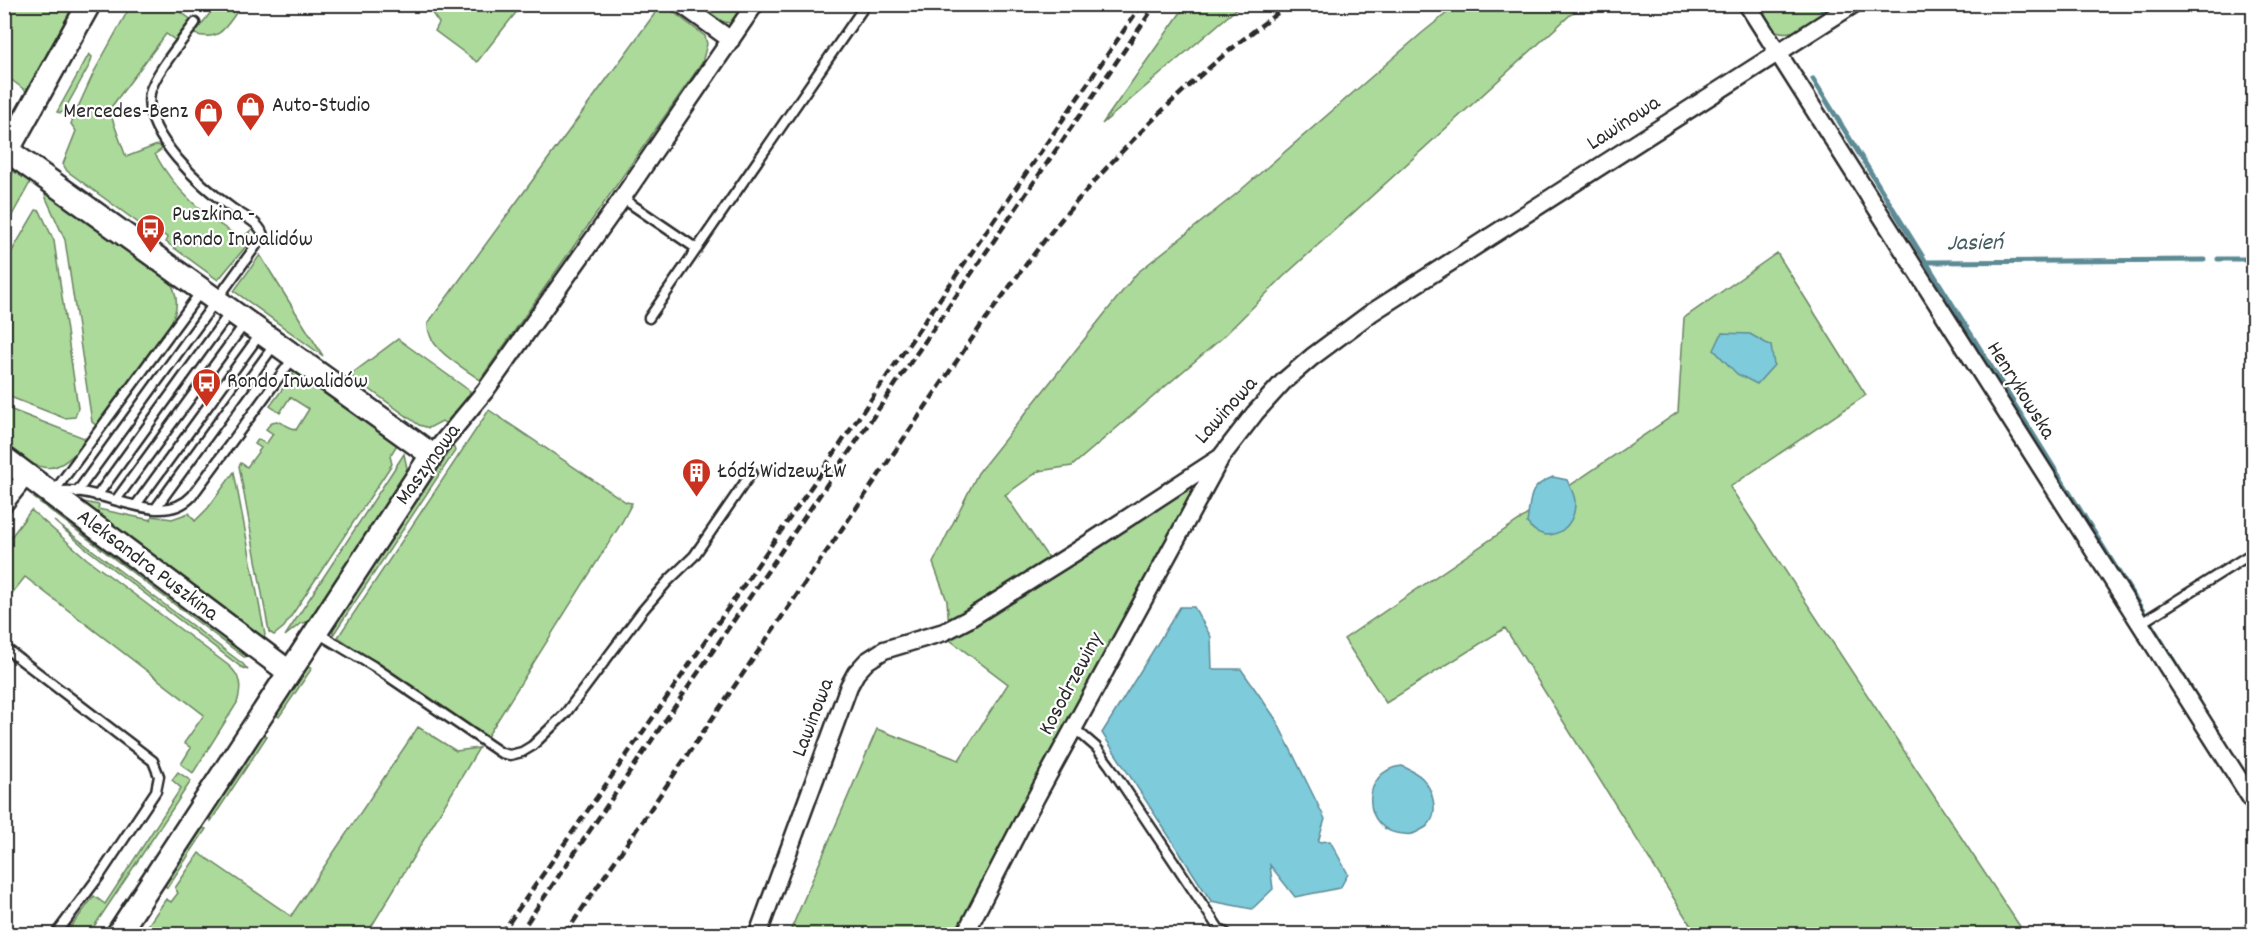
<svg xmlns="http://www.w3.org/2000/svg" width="2258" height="939" font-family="Dekko,sans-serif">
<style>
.green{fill:#abda9a;stroke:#6b8262;stroke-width:1.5}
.water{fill:#7ecbdc;stroke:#5d8b95;stroke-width:1.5}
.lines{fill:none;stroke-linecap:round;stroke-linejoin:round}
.stream{stroke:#5d8b95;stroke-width:5}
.lane-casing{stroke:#2b2b2b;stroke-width:13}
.street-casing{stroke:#2b2b2b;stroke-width:21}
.secondary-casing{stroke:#2b2b2b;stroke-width:27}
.lane{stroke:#fff;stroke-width:8}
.street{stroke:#fff;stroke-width:16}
.secondary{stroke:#fff;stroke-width:22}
.rail{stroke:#2b2b2b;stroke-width:4.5;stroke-dasharray:9 4.5;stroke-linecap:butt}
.labels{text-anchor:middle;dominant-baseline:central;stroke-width:4.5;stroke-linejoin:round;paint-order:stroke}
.poi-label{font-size:22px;fill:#2b2b2b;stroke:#fff;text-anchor:start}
.street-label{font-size:22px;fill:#2b2b2b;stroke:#fff}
.water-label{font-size:24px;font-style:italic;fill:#445b60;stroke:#fff}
</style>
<rect width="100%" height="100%" fill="#fff"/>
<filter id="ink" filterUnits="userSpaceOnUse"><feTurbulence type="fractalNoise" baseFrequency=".0167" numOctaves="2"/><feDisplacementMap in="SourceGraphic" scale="12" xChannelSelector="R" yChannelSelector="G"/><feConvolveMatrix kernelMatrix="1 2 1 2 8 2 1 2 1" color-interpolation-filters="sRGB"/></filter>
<g filter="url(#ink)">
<path class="green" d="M 5,4 L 74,5 L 26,91 L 5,75 Z
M 217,4 L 242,5 C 226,25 222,43 194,34 Z
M 131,5 L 171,5 L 193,21 L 178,42 L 166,34 L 109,110 L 126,157 L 157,145 L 165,147 L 155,154 C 174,189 206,219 242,238 L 250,231 L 248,244 L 218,280 L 166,242 L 168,238 L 158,231 L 155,235 L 67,171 L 63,164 L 76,131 L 71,124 L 74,116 L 94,72 Z
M 426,5 L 522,5 L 477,62 L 435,31 L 439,23 Z
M 661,5 L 664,5 L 705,36 L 707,44 L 702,63 L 480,380 C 462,366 426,349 428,323 Z
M 695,5 L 746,5 L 735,20 L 730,23 L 716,20 Z
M 1186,5 L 1241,5 L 1102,124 Z
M 1457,5 L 1581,5 L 1283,277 L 1222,338 L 1072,466 L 1039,471 L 1005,495 L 1054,566 L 1221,457 L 965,934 L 789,934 L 877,729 L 959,760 L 1008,684 L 950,640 L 947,601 L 933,563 L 978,473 L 1137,273 L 1235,195 L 1422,33 Z
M 1756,5 L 1840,5 C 1820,17 1796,42 1772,29 Z
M 89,54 L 92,57 L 90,64 L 64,111 L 61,113 L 57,112 Z
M 16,168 L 32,179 L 5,228 L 5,185 Z
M 48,190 L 166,276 C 179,292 180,308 169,326 L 97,426 L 92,422 L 65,240 L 46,198 L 45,194 Z
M 36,210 L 40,211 L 54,241 L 78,408 L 75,417 L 64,418 L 5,395 L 5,263 Z
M 1777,253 L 1866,395 L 1730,487 L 2025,934 L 1696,934 L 1505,628 L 1386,703 L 1344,639 L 1678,412 L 1684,318 Z
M 260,255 L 323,356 L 234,291 Z
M 398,339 L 470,391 L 467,402 L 448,425 L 442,421 L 429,428 L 419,425 L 350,375 Z
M 297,369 L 398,443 L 390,456 L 392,464 L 284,627 L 274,635 L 269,632 L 239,466 L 241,463 L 247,467 L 261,448 L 255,444 L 258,439 L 266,444 L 273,434 L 266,429 L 272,422 L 277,421 L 296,430 L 309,409 L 290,397 L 280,413 L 270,406 Z
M 4,407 L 87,439 C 58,479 40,473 5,446 Z
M 489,410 L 626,502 L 632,503 L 622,522 L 487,737 L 338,637 Z
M 453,445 L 455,451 L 333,635 L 333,626 Z
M 404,454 L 407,468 L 403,481 L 310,621 L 300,624 L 285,636 Z
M 234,472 L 265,635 L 261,640 L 79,501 L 99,505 L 98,509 L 151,520 L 152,516 L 172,519 L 189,513 L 195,521 L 208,508 Z
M 34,498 L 38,498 L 250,656 L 244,657 Z
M 31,510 L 87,559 L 228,665 C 241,676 242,687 237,703 L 193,773 L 181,764 L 191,748 L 184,743 L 204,715 L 25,577 L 5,602 L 5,545 Z
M 54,521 L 243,664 L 248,670 L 241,667 L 84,547 Z
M 306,667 L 312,668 L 279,717 L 275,714 Z
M 418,727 L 456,751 L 479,748 L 367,934 L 142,934 L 166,899 L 171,902 L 178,893 L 175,888 L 199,853 L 291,916 Z
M 261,735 L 267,736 L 211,821 L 209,815 Z
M 178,772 L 191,781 L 89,934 L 79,934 L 70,928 L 94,896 L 105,904 L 181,788 L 172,780 Z
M 202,828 L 206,829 L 167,888 L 164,883 L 199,829 Z"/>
<path class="water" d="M 1722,333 L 1750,334 L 1771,346 L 1774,365 L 1757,384 L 1737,374 L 1714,350 Z
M 1553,477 L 1567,480 C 1570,487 1575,495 1575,502 C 1576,530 1546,548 1527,523 C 1531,498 1527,487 1553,477 Z
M 1180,607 L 1194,607 L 1211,637 L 1212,669 L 1241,669 L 1275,718 L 1325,819 L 1318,842 L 1330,841 L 1348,874 L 1340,888 L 1295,897 L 1270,865 L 1273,889 L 1252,909 L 1211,901 L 1102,733 Z
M 1402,766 C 1408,769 1417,773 1422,778 C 1432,788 1440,813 1428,825 C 1426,828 1420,830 1417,832 C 1412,835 1409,835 1404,834 C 1361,833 1359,770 1402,766 Z"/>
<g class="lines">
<path class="stream" d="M 1822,10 L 1824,4
M 1813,79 L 1926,262 L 2204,260
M 2218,259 L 2254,259
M 1926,262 L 2200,703"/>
<defs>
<path id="lane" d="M 622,198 L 697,249
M 649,318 L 866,4
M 57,492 C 98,483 160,531 192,496 L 294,357
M 77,492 L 263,236 C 261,223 243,216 233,209 C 203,188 142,134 150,93 C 154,74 183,40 195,23
M 53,493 L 202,290
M 97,496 L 231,311
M 116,500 L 246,322
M 136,505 L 261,333
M 155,509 L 275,344
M 2141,623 L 2254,552
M 316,632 L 373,666 L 501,753 L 510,755 L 522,752 L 532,746 L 565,714 L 643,610 L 668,581 L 694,556 L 752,472
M 4,647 L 153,761 L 159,776 L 156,791 L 100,875 L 56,934
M 1074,728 L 1096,747 L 1110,766 L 1219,929 L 1227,934"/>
<path id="street" d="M 681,4 L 731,40
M 1747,4 L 2254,803
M 432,455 L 485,391 L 616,207 L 755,4
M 4,504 L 27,475
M 758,934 L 849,686 L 856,673 L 867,661 L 884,650 L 944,632 L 967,620 L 1074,553 L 1221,457 L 1255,413 L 1284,381 L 1312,357 L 1371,313 L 1854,4
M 965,934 L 1028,812 L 1219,461"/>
<path id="secondary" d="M 4,148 L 432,455 L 118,934
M 4,157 L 89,4
M 4,458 L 289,672"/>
</defs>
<use href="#lane" class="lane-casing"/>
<use href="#street" class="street-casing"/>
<use href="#secondary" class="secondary-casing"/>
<use href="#lane" class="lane"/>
<use href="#street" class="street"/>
<use href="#secondary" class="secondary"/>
<path class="rail" d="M 501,934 L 661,706 L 1142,4
M 519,934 L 1156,4
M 565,934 L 980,327 C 1006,292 1032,255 1060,221 C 1127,141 1204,65 1290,4"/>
</g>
</g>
<defs>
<symbol id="shop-pin" viewBox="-11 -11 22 30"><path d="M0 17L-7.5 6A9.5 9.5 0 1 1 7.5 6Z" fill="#c8321e" stroke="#fff"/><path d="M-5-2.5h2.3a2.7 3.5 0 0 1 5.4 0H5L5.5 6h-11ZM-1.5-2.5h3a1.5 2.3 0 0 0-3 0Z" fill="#fff"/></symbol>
<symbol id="bus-pin" viewBox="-11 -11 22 30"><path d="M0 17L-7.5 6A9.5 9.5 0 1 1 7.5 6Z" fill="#c8321e" stroke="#fff"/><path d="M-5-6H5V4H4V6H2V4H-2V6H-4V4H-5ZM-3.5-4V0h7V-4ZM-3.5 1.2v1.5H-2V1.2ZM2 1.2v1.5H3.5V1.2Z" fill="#fff"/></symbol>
<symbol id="building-pin" viewBox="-11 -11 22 30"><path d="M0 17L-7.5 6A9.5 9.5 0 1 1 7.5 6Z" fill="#c8321e" stroke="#fff"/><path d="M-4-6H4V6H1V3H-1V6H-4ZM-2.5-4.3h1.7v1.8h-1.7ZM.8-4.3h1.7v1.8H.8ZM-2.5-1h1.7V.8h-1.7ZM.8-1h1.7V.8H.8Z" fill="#fff"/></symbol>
</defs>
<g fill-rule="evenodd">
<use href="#shop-pin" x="234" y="90" width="33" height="45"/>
<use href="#shop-pin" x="192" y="96" width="33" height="45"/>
<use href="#bus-pin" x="134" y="212" width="33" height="45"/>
<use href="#bus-pin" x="190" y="366" width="33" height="45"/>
<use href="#building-pin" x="680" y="456" width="33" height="45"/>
</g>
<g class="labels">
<g class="poi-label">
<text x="272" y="106">Auto-Studio</text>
<text x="188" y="112" text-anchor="end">Mercedes-Benz</text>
<text x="172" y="215">Puszkina -<tspan x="172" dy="25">Rondo Inwalidów</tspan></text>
<text x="227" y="382">Rondo Inwalidów</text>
<text x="718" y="472">Łódź Widzew ŁW</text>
</g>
<g class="street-label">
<text transform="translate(1624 124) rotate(-33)">Lawinowa</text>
<text transform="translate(2020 391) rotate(58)">Henrykowska</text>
<text transform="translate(1227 411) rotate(-48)">Lawinowa</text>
<text transform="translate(429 465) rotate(-54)">Maszynowa</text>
<text transform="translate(147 566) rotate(37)">Aleksandra Puszkina</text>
<text transform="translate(1072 684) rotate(-62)">Kosodrzewiny</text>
<text transform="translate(814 718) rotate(-69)">Lawinowa</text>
</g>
<g class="water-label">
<text transform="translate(1975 244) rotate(-1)">Jasień</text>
</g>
</g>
<rect width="2258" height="939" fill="none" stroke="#fff" stroke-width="24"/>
<rect x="12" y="12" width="2234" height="915" fill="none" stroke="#2b2b2b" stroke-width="2" filter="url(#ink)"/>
</svg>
